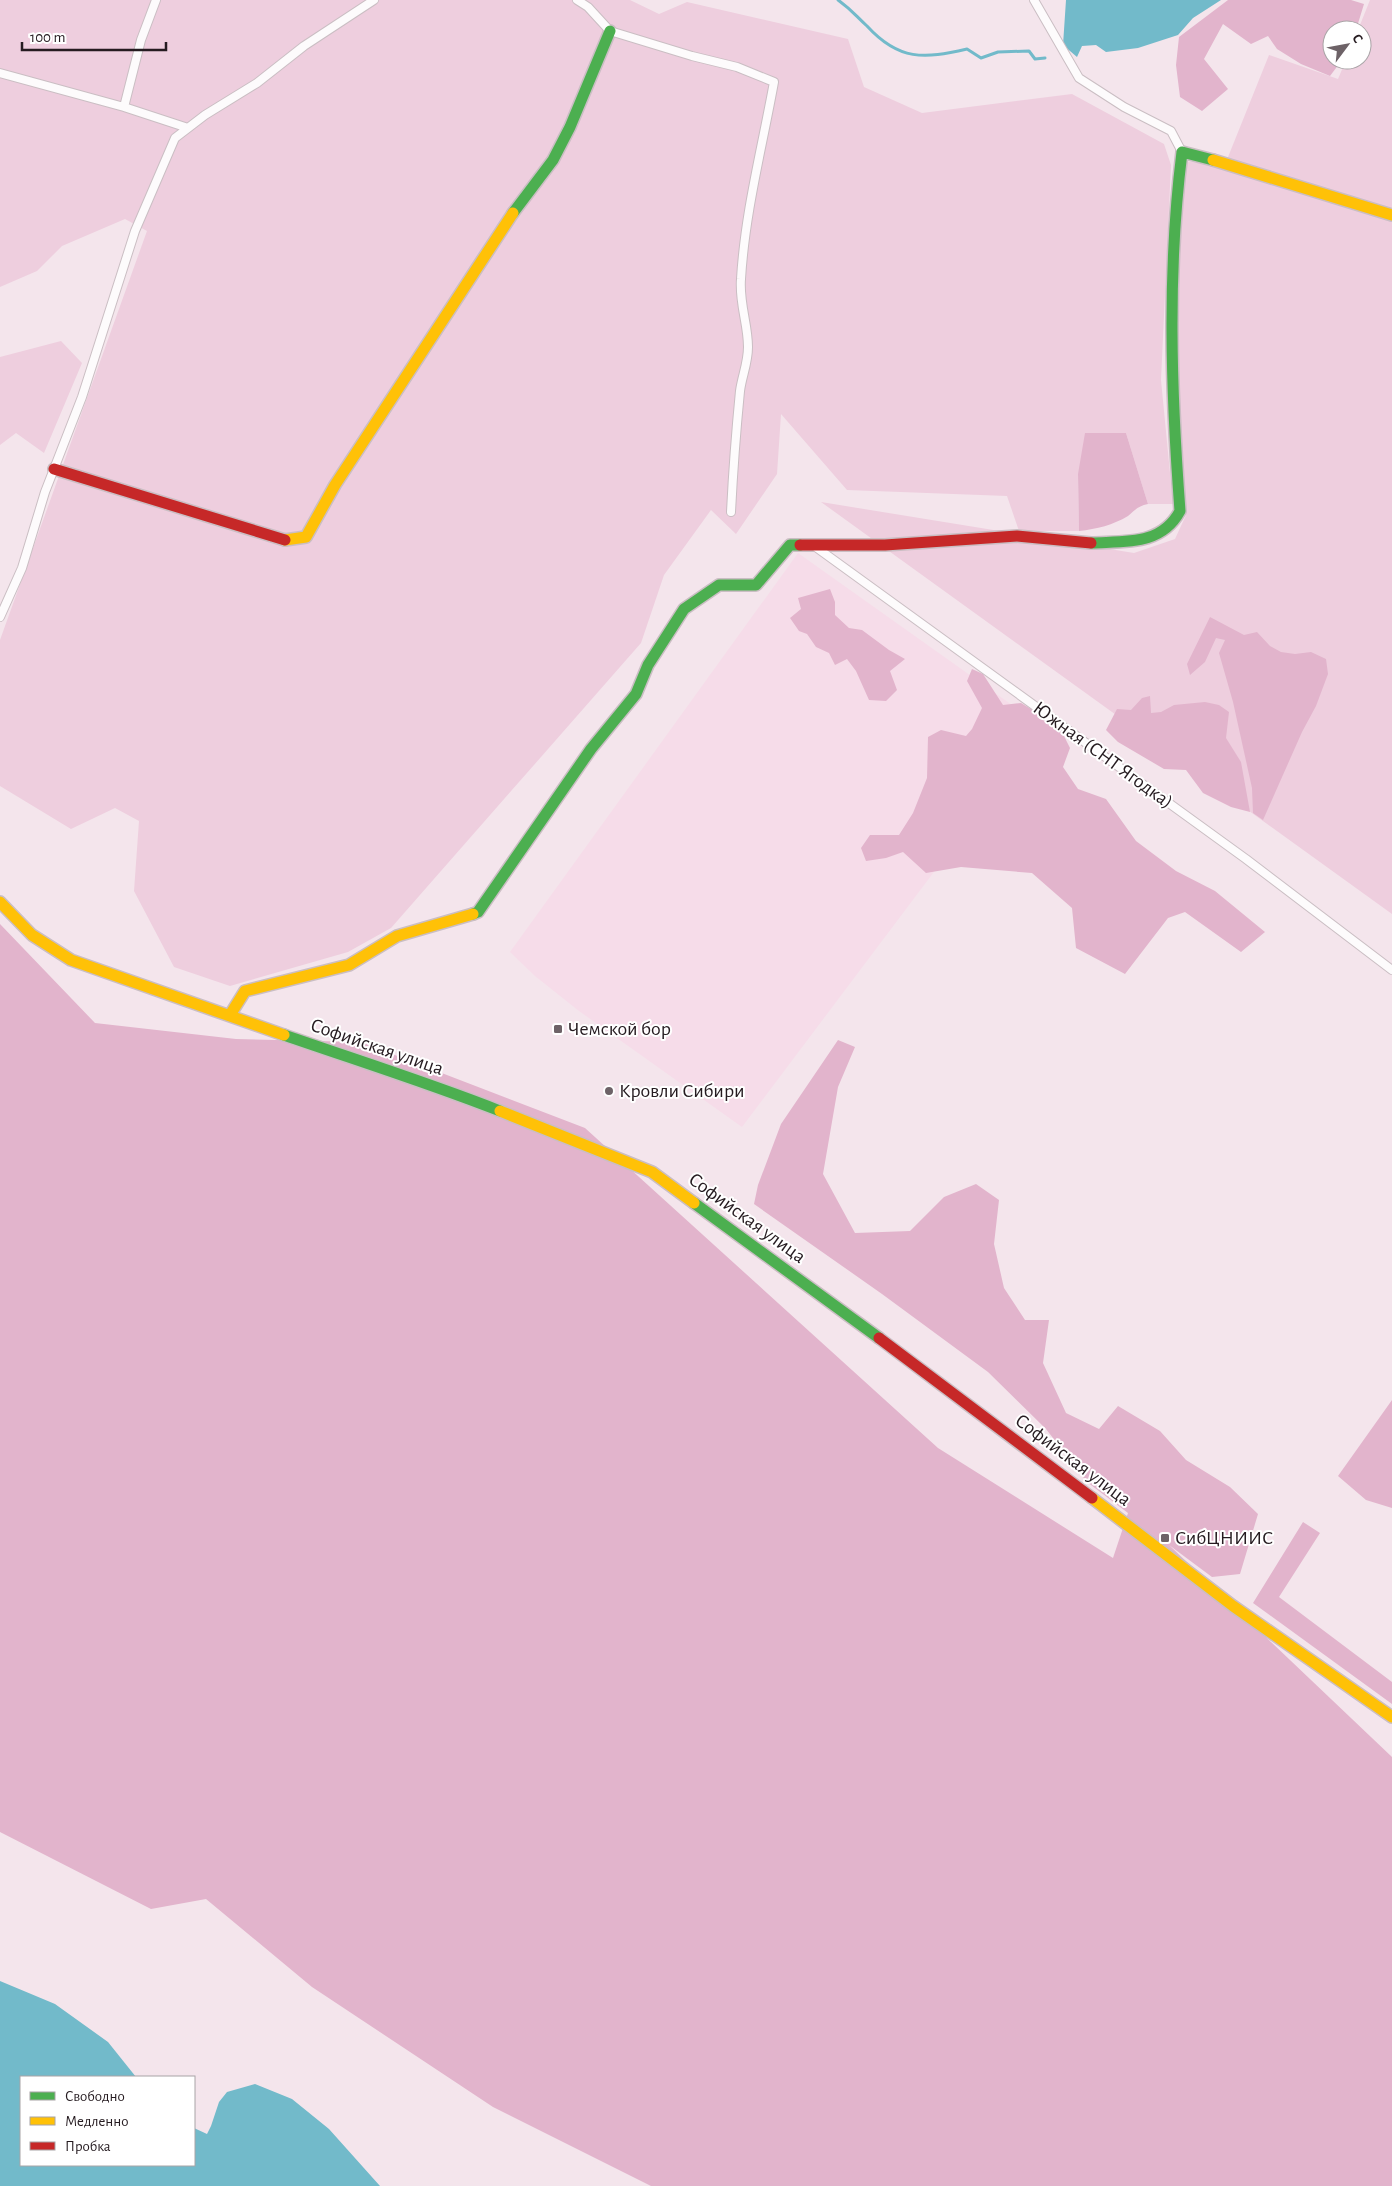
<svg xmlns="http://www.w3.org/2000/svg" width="1392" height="2186" font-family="'Alegreya Sans',sans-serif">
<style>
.built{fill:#f6dce9}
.green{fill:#eecede}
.forest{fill:#e2b4cc}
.water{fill:#72baca}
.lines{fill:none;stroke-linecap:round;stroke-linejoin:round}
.stream{stroke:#72baca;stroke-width:3}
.street-casing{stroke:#cabec3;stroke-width:10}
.fast-casing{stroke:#cabec3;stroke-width:14}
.slow-casing{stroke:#cabec3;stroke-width:14}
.jam-casing{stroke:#cabec3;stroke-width:14}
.street{stroke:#fdfbfc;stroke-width:8}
.fast{stroke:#4caf50;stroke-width:11}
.slow{stroke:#ffc107;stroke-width:11}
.jam{stroke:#c62828;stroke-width:11}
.poi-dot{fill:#6d6267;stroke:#fff;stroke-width:2}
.labels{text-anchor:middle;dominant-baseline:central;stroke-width:4;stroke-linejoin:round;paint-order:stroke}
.street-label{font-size:20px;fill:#251b20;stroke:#fff}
.poi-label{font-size:20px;fill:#251b20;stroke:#fff;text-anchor:start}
</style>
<rect width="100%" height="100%" fill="#f4e5ec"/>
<path class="built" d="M 798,553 L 1043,727 L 742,1127 L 579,1011 L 535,976 L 510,952 Z"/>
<path class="green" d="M 0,0 L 630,0 L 659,14 L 687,2 L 848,39 L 864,87 L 922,113 L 1072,94 L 1164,144 L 1171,165 L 1161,380 L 1173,504 L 1148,504 L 1126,433 L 1078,474 L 1079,531 L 1019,531 L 1007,496 L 847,490 L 781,414 L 777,474 L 736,534 L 711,510 L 664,575 L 641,643 L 391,928 L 348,952 L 230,986 L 174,967 L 134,891 L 139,821 L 115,808 L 71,829 L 0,786 L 0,640 L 147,231 L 125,219 L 62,246 L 37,271 L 0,287 Z
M 1370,0 L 1392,0 L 1392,914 L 821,502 L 1134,553 L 1175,539 L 1186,515 L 1172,371 L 1186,161 L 1224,167 L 1269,55 L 1338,79 L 1346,60 L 1362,60 L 1362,30 L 1358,30 Z
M 61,341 L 82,363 L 44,453 L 16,433 L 0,445 L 0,357 Z"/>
<path class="forest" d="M 1228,0 L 1351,0 L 1364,4 L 1356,30 L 1332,30 L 1332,60 L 1342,60 L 1330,76 L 1301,64 L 1277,49 L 1268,36 L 1251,44 L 1223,24 L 1204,59 L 1228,89 L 1202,111 L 1180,97 L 1176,65 L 1179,37 Z
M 1085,433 L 1126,433 L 1148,504 C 1138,506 1135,510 1128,516 C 1113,525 1097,529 1079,531 L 1078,474 Z
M 830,589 L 835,602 L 835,615 L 849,628 L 862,630 L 889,650 L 905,659 L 890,671 L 897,690 L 886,701 L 869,700 L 856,671 L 847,659 L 835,665 L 829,653 L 816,647 L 807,634 L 799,631 L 790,618 L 801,609 L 798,598 Z
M 1210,617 L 1244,635 L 1257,632 L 1270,646 L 1281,652 L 1295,654 L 1311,652 L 1326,659 L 1328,674 L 1316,706 L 1302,732 L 1263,820 L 1253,813 L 1252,788 L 1233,702 L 1219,653 L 1225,640 L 1216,638 L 1205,662 L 1190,675 L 1187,664 Z
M 972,669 L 983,674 L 1003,705 L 1021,703 L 1059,726 L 1070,748 L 1063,767 L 1078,789 L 1106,799 L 1136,841 L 1176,871 L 1215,891 L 1265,932 L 1241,952 L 1185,912 L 1168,918 L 1125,974 L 1076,948 L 1072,908 L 1032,873 L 961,867 L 926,873 L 903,852 L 886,858 L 866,861 L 861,848 L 870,835 L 899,835 L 913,813 L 927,778 L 928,737 L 941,730 L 966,736 L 972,729 L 982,708 L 967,681 Z
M 1150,696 L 1151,713 L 1161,712 L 1174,705 L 1205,702 L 1219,705 L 1229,712 L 1226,738 L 1241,762 L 1250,812 L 1231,807 L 1203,793 L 1186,770 L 1164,769 L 1118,742 L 1106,730 L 1117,709 L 1131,710 L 1142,698 Z
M 0,924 L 95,1023 L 236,1039 L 361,1042 L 585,1128 L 938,1448 L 1113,1558 L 1128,1513 L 1087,1482 L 1046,1429 L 988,1372 L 882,1294 L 754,1204 L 758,1185 L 781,1124 L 838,1040 L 855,1047 L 838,1087 L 823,1174 L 855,1233 L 910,1231 L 944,1197 L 976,1184 L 999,1200 L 994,1244 L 1004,1288 L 1025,1320 L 1049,1320 L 1043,1363 L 1066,1413 L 1099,1429 L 1118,1406 L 1160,1431 L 1186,1460 L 1230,1487 L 1258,1514 L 1240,1574 L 1212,1577 L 1169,1545 L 1392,1757 L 1392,2186 L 651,2186 L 493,2107 L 312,1987 L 206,1899 L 151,1909 L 0,1832 Z
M 1392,1400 L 1392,1508 L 1366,1500 L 1338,1476 Z
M 1303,1522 L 1320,1533 L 1279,1597 L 1392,1682 L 1392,1704 L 1253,1603 Z"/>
<path class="water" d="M 1066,0 L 1221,0 L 1193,18 L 1178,35 L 1138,48 L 1106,52 L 1096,45 L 1082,46 L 1077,57 L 1063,45 Z
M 0,1981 L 55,2004 L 108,2042 L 136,2077 L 21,2077 L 21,2165 L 194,2165 L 194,2128 L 207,2134 L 211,2126 L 219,2102 L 227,2092 L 255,2084 L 292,2099 L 329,2129 L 380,2186 L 0,2186 Z"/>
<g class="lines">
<path class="stream" d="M 838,0 C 852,10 855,15 867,26 C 899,61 924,59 967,49 L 981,58 L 998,52 L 1029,51 L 1035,59 L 1045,58"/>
<defs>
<path id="street" d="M 156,0 L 141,40 L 124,107 L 188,128
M 577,0 L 588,7 L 610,31 L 692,56 L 737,67 L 774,82 C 762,148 745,212 741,279 C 739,303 748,324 748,347 C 748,363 742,376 740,391 C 736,432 733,471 731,512
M 1034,0 L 1079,78 L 1124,107 L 1171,131 L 1182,152
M 0,73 L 124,107
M 813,545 L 1246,859 L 1392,970
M 0,617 L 22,568 L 45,492 L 82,397 L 135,231 L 175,138 L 205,115 L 257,83 L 304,46 L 374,0"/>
<path id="fast" d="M 513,213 L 553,160 L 570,127 L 610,31
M 1091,543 C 1125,541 1161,546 1180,511 C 1171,391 1167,272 1182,152 L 1213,160
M 473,914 L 478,912 L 591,749 L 636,694 L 648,665 L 684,609 L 719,585 L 756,585 L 790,545 L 800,545
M 284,1035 C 356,1060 429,1083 500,1111
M 694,1203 L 879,1338"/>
<path id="slow" d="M 1213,160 L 1392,215
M 285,540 L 306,537 L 335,485 L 513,213
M 0,902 L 32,935 L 71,960 L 284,1035
M 230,1015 L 245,991 L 349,965 L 397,936 L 473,914
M 500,1111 L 652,1172 L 694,1203
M 1092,1498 L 1233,1606 L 1392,1717"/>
<path id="jam" d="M 54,469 L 285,540
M 800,545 L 885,545 L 1017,536 L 1091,543
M 879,1338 L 1092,1498"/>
</defs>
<use href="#street" class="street-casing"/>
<use href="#fast" class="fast-casing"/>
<use href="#slow" class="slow-casing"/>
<use href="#jam" class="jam-casing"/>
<use href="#street" class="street"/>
<use href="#fast" class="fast"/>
<use href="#slow" class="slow"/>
<use href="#jam" class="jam"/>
</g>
<g class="poi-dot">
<rect x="553" y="1024" width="10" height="10" rx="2.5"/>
<circle cx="609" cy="1091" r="5"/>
<rect x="1160" y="1533" width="10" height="10" rx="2.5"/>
</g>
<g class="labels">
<g class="street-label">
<text transform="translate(1103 755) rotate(36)">Южная (СНТ Ягодка)</text>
<text transform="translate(377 1047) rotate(19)">Софийская улица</text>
<text transform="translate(747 1218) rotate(36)">Софийская улица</text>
<text transform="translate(1073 1460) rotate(37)">Софийская улица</text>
</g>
<g class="poi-label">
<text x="568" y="1029">Чемской бор</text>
<text x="619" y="1091">Кровли Сибири</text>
<text x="1175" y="1538">СибЦНИИС</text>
</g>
</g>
<rect x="20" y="2076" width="175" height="90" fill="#ffffff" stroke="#a8a4a6"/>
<rect x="30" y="2092" width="25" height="8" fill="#4caf50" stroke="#a8a4a6"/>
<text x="65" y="2101" font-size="15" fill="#251b20">Свободно</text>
<rect x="30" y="2117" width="25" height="8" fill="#ffc107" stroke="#a8a4a6"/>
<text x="65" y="2126" font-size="15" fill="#251b20">Медленно</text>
<rect x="30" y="2142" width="25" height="8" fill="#c62828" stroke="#a8a4a6"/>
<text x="65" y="2151" font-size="15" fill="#251b20">Пробка</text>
<g transform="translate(1347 45) rotate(58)"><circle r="24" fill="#ffffff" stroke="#a8a4a6"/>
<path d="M0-4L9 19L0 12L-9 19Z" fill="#6d6267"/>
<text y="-8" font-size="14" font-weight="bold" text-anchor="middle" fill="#251b20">С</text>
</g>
<path d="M22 42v8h144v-8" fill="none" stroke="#251b20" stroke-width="2.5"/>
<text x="30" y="42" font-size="15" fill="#251b20" stroke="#ffffff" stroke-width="4" paint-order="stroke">100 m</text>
</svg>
